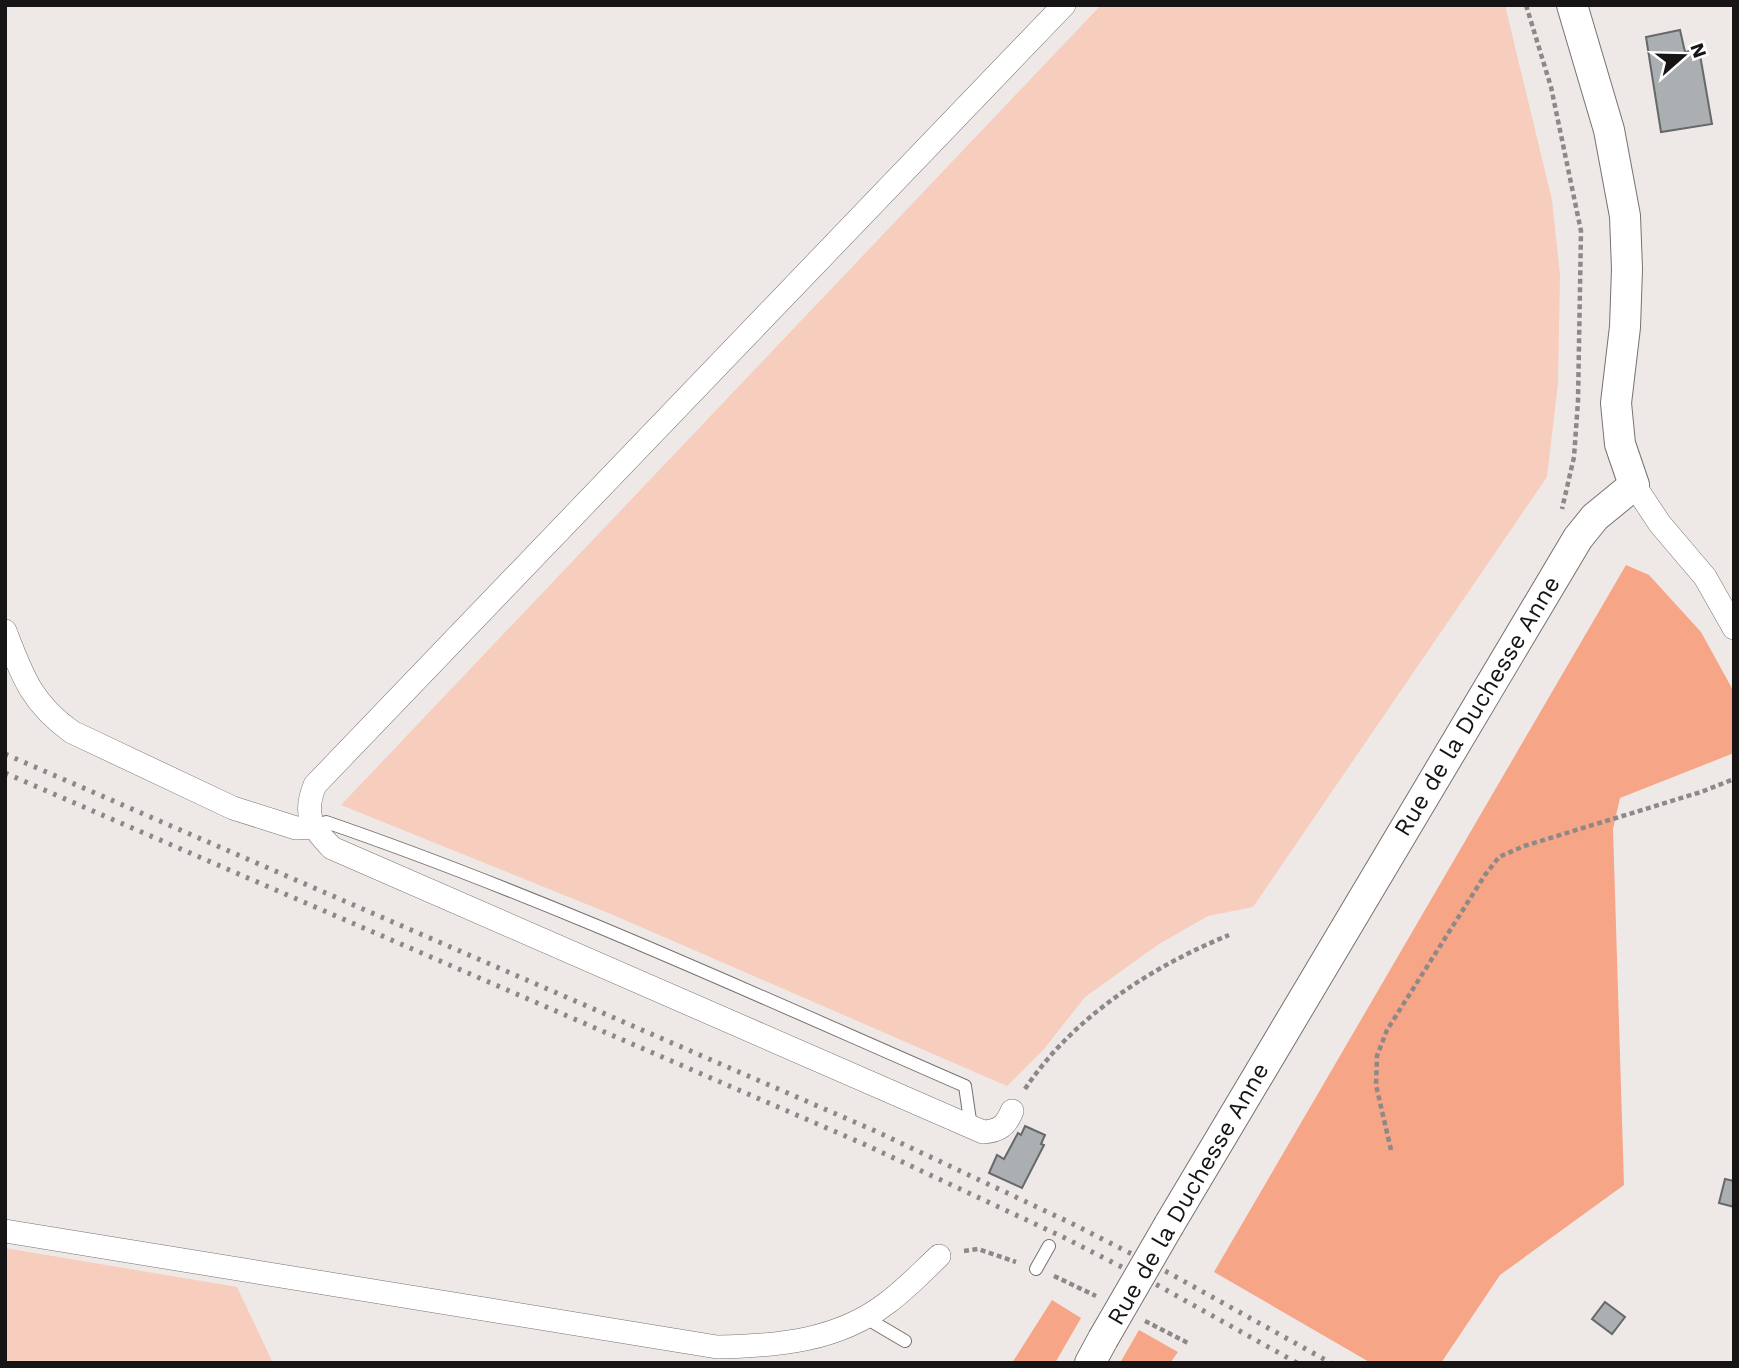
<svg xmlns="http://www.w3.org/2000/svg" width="1739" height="1368" font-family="'Work Sans',sans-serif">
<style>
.green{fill:#f7cdbd}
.forest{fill:#f6a587}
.building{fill:#abafb1;stroke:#65696b;stroke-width:2}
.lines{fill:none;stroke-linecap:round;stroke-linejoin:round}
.service-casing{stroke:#777271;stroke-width:14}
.minor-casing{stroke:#777271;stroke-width:24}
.tertiary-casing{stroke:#777271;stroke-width:32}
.path{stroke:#8d8988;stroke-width:4.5;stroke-dasharray:5 3.5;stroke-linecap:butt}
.service{stroke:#fff;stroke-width:12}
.minor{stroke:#fff;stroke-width:23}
.tertiary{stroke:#fff;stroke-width:30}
.rail{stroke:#8c8887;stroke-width:5;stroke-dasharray:3.5 7;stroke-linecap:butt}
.tertiary-bridge-casing{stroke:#777271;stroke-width:32;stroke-linecap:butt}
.tertiary-bridge{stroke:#fff;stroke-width:30}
.labels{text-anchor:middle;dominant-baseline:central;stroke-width:7;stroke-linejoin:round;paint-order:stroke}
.street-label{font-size:24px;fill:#161414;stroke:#fff}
</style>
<rect width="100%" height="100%" fill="#eee9e7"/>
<path class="green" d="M 1101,5 L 1505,5 L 1552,200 L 1560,275 L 1558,383 L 1547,477 L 1253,907 L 1208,916 L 1159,944 L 1085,997 L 1044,1049 L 1007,1086 L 611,914 L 341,805 Z
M 5,1248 L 237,1287 L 273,1363 L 5,1363 Z"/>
<path class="forest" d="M 1626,565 L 1649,575 L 1701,632 L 1734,692 L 1734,753 L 1620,798 L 1613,829 L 1624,1185 L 1500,1275 L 1441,1363 L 1371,1363 L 1214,1272 Z
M 1052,1300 L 1081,1318 L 1055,1363 L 1012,1363 Z
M 1139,1330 L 1178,1352 L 1170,1363 L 1120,1363 Z"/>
<path class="building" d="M 1680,30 L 1685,52 L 1699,49 L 1712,124 L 1661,132 L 1646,37 Z
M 1025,1126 L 1045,1135 L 1041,1144 L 1044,1145 L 1022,1188 L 989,1173 L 997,1155 L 1004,1159 L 1018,1133 L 1021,1135 Z
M 1725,1179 L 1734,1181 L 1734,1207 L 1719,1203 Z
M 1605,1302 L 1625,1317 L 1612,1334 L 1592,1319 Z"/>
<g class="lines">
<defs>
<path id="service" d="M 313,827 L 326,822 C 544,897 754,994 965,1086 L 971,1127
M 1036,1269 L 1049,1246
M 866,1318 L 905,1341"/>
<path id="minor" d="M 1634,485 L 1660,524 L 1705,577 L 1734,628
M 5,631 C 22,675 31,703 72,732 L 233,808 L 296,828 L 313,827
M 1012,1111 C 1006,1126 999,1131 983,1132 L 332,848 C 311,827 303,814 315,785 L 1064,5
M 5,1231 L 717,1347 C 777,1346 838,1341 887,1303 C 906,1289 922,1272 939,1256"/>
<path id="tertiary" d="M 1169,1225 L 1578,538 L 1595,517 L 1634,485 L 1620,444 L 1616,403 L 1625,327 L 1627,269 L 1625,216 L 1609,130 L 1572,5
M 1090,1363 L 1103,1339"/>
</defs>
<use href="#service" class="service-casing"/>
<use href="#minor" class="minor-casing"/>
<use href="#tertiary" class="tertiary-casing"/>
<path class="path" d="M 1526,5 L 1551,87 L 1581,231 L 1578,401 L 1574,457 L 1562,509
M 1025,1089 C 1073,1017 1151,967 1229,935
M 1391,1150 L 1376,1085 L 1377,1056 L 1387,1030 L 1485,875 L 1499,857 L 1524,846 L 1701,792 L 1734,779
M 964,1251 L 978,1249 L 1016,1262
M 1054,1276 L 1096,1296
M 1145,1321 L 1188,1343"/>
<use href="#service" class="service"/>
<use href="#minor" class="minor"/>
<use href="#tertiary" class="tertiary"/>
<path class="rail" d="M 5,754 L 873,1130 L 1071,1223 L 1169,1273 L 1331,1363
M 5,773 L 866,1145 L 1063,1237 L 1159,1286 L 1297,1363"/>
<defs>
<path id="tertiary-bridge" d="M 1103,1339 L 1169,1225"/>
</defs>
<use href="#tertiary-bridge" class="tertiary-bridge-casing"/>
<use href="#tertiary-bridge" class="tertiary-bridge"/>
</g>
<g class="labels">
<g class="street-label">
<text transform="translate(1477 706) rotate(-59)">Rue de la Duchesse Anne</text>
<text transform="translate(1188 1194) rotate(-60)">Rue de la Duchesse Anne</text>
</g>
</g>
<rect width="1739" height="1368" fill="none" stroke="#161414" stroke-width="14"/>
<g transform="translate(1683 56) rotate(70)" stroke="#ffffff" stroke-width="5" paint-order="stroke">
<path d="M0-5L12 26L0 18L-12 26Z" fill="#161414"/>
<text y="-10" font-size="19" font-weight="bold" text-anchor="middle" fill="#161414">N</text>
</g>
</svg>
